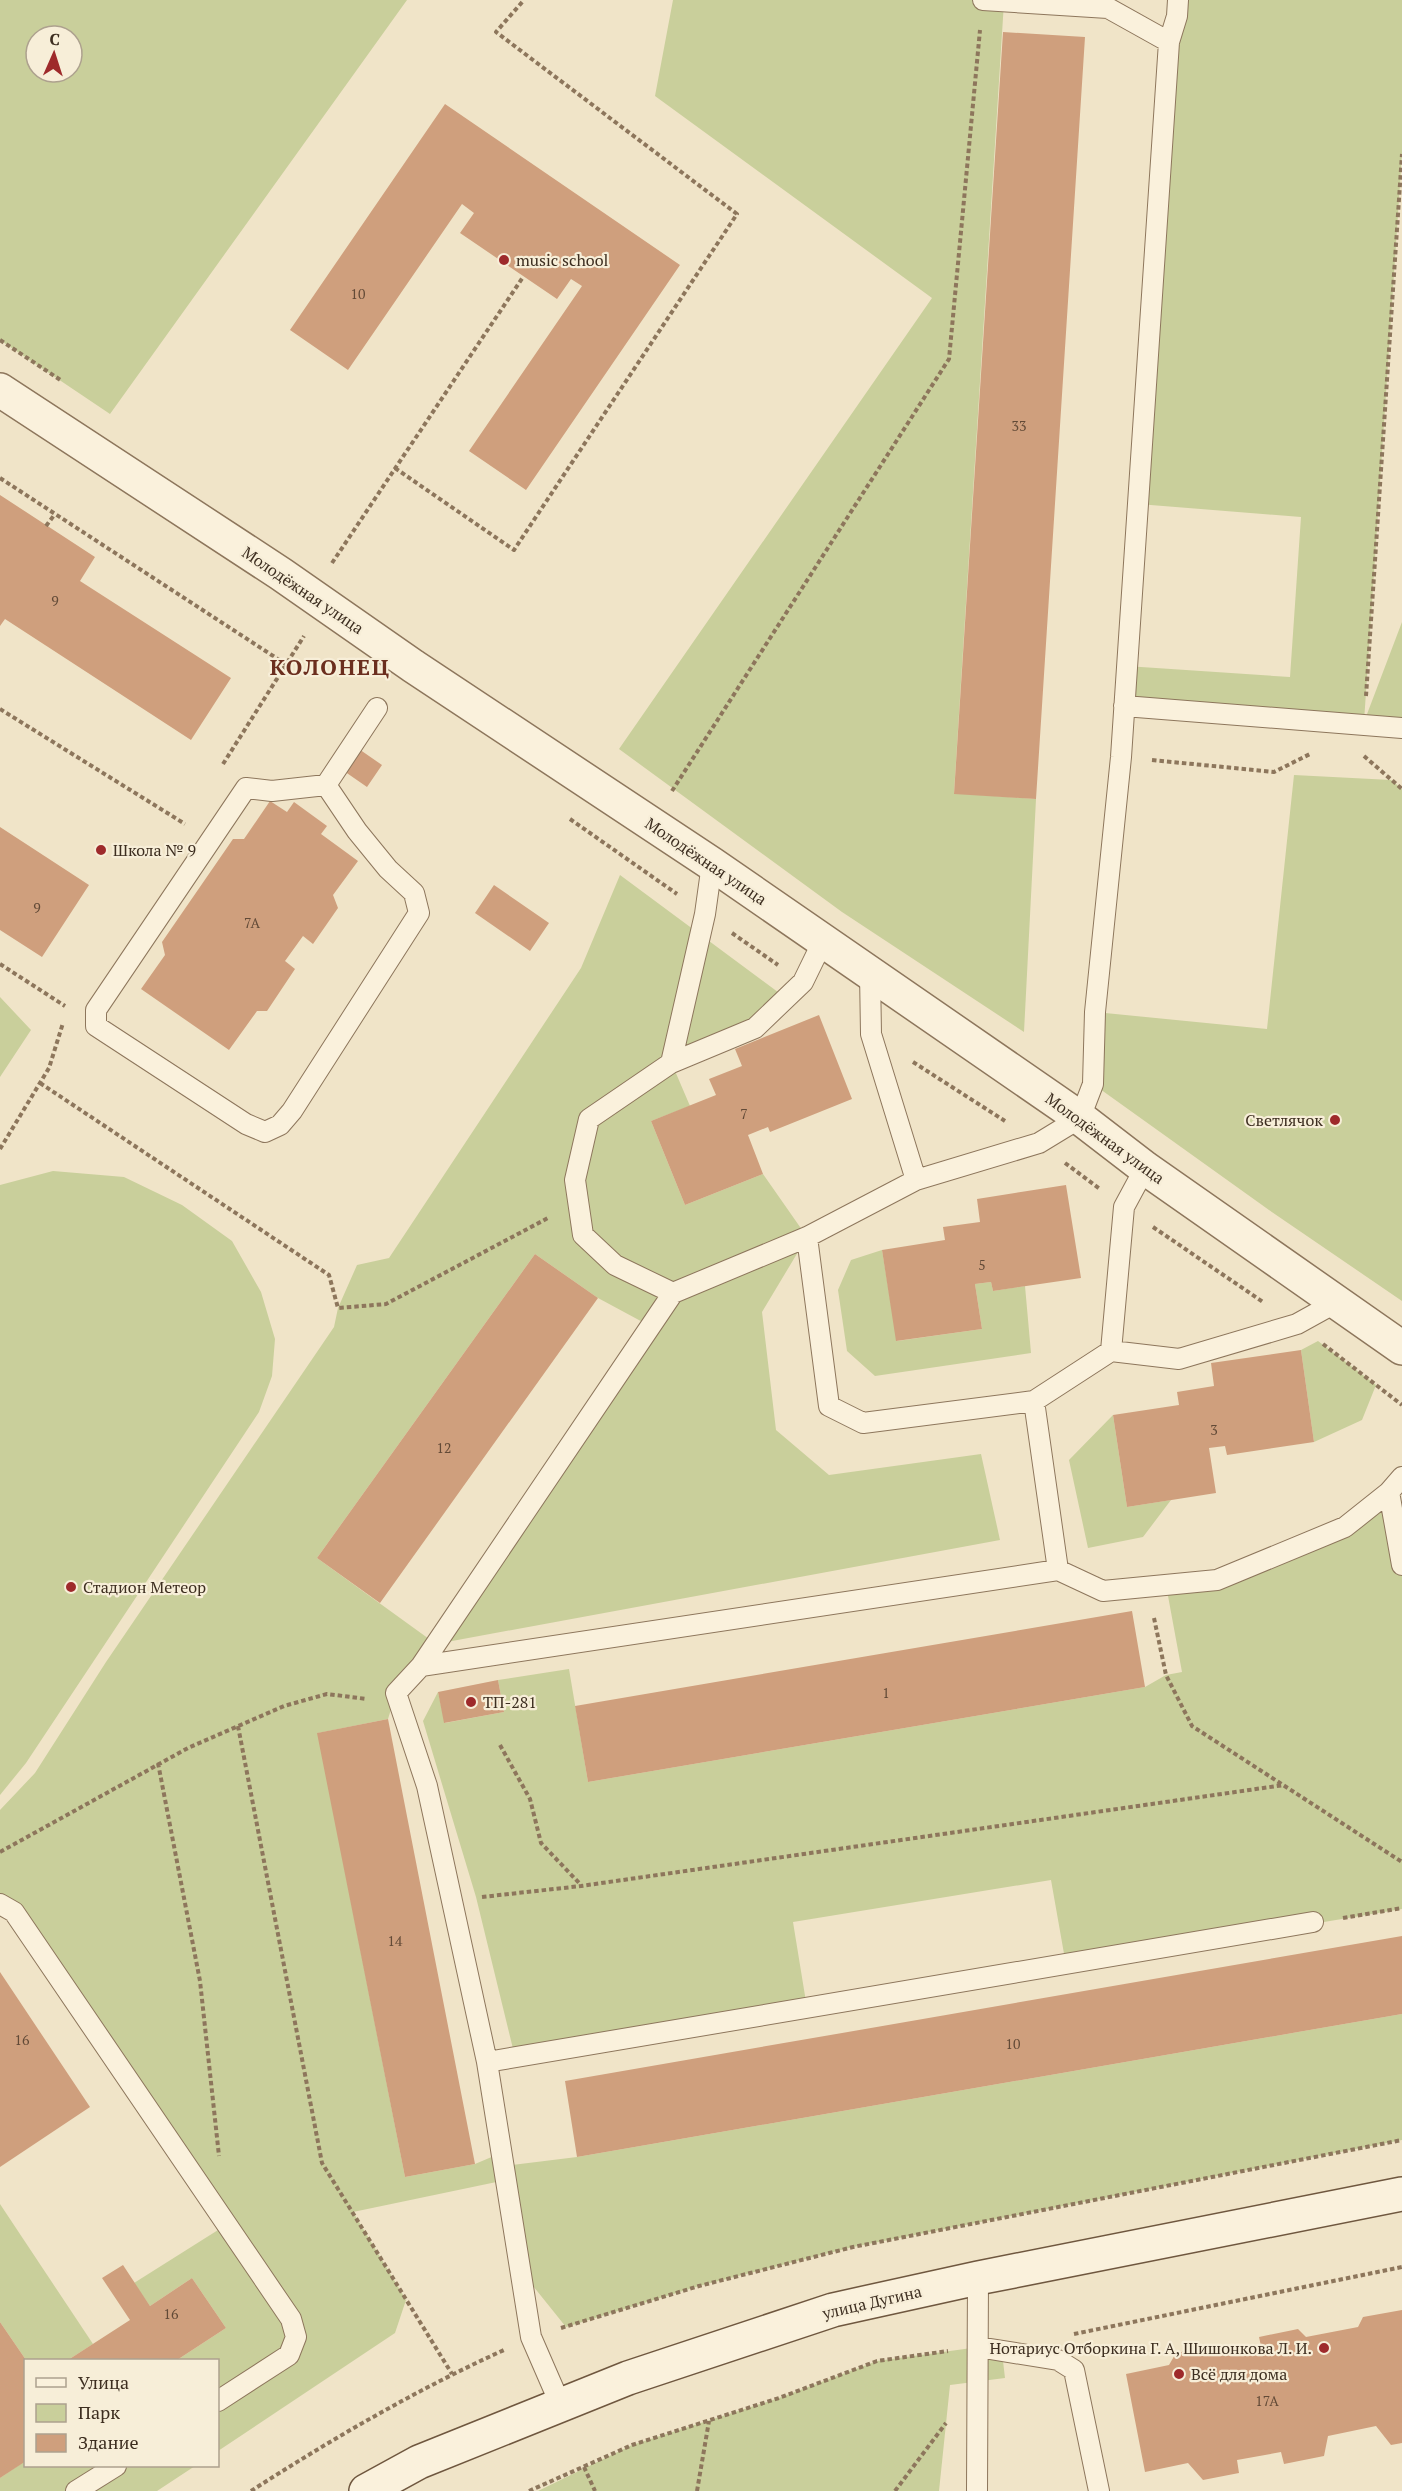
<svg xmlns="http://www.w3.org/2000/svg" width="1402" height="2491" font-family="'PT Serif',serif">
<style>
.green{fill:#c9cf9b;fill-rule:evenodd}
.building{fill:#cf9f7d}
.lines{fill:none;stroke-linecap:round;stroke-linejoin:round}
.service-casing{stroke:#8d765c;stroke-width:22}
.minor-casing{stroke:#8d765c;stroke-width:36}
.secondary-casing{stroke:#6f573f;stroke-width:36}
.path{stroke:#8d765c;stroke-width:4;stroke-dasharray:4.5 3;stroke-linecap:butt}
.service{stroke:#faf1dc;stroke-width:20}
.minor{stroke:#faf1dc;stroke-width:33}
.secondary{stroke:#faf1dc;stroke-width:33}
.poi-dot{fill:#9e2a2b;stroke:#f7eed8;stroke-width:2}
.labels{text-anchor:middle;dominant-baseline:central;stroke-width:4.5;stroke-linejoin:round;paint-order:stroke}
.number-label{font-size:14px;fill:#624a37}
.poi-label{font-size:16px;fill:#3d2e20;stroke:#f7eed8;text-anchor:start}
.street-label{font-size:16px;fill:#3d2e20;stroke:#f7eed8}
.district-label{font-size:22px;font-weight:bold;letter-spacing:1.5px;fill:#6b2e1e;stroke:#f7eed8}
</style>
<rect width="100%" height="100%" fill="#f0e4c8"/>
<path class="green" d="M 0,0 L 407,0 L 110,414 L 0,340 ZM 36,36 L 72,36 L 72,72 L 36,72 Z
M 673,0 L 1108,0 L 1004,2 L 954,793 L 1036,799 L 1024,1032 L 842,912 L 619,749 L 932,298 L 655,96 Z
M 1172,0 L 1402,0 L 1402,154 L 1364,722 L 1402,622 L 1402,728 L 1124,706 L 1126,666 L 1290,677 L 1301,517 L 1138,504 Z
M 1294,775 L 1391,780 L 1402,789 L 1402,1301 L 1269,1210 L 1093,1084 L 1095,1012 L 1267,1029 Z
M 620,875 L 786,998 L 755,1028 L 672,1064 L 690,1106 L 651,1121 L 685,1205 L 763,1174 L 807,1237 L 762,1312 L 776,1430 L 829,1475 L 981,1454 L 1000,1540 L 436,1644 L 396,1693 L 388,1719 L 318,1733 L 405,2177 L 475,2164 L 501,2153 L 504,2166 L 577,2157 L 1402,2014 L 1402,2140 L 853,2247 L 699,2286 L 566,2327 L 521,2271 L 506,2180 L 353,2212 L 406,2300 L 395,2333 L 218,2451 L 218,2360 L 177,2360 L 226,2328 L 192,2278 L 150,2306 L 134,2283 L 226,2225 L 0,1904 L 0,1810 L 35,1773 L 106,1662 L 334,1327 L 338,1308 L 357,1265 L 389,1258 L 581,968 ZM 535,1254 L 598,1298 L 650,1326 L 436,1644 L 317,1558 Z
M 0,997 L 31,1030 L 0,1077 Z
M 53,1171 L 124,1177 L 182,1205 L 232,1241 L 261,1292 L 275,1339 L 272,1376 L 259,1412 L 26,1763 L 0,1795 L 0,1185 Z
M 882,1250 L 897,1341 L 982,1329 L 975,1284 L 991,1282 L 993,1291 L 1025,1286 L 1031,1353 L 875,1376 L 847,1351 L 838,1290 L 851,1260 Z
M 1318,1341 L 1376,1385 L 1362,1420 L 1314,1442 L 1301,1350 Z
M 1113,1415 L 1127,1507 L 1171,1500 L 1143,1537 L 1088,1548 L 1069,1460 Z
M 1389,1492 L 1402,1565 L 1402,1909 L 1066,1965 L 1051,1880 L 793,1922 L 807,2008 L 515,2057 L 476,1897 L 423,1721 L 438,1692 L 445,1723 L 504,1712 L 498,1680 L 569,1669 L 588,1782 L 1145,1687 L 1166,1675 L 1182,1672 L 1166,1585 L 1217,1580 L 1345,1527 Z
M 0,2204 L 93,2344 L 68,2360 L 26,2360 L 0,2322 Z
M 1001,2344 L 1005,2378 L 950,2385 L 939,2491 L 538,2491 L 632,2445 L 779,2398 L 877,2361 Z
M 25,2461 L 26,2466 L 195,2466 L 157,2491 L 0,2491 L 0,2478 Z"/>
<path class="building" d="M 1003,32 L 1085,37 L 1036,799 L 954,794 Z
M 445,104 L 680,265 L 526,490 L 469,451 L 582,286 L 571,279 L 557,299 L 460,233 L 474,213 L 462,204 L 348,370 L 290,330 Z
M 0,495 L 95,557 L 80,581 L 231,678 L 191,740 L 5,619 L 0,626 Z
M 356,747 L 382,765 L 367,787 L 341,769 Z
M 270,801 L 287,812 L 294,802 L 327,826 L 321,834 L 358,861 L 333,895 L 338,908 L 313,944 L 303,936 L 285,961 L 295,969 L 267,1011 L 257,1011 L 229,1050 L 141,989 L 165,955 L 162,942 L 233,839 L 244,839 Z
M 0,827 L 89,885 L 42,957 L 0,930 Z
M 494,885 L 549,923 L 530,951 L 475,913 Z
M 819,1015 L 852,1099 L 770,1132 L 768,1127 L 748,1135 L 763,1174 L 685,1205 L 651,1121 L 716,1095 L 709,1079 L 742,1066 L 735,1049 Z
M 1066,1185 L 1081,1278 L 993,1291 L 991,1282 L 975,1284 L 982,1329 L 896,1341 L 882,1250 L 945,1240 L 943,1227 L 980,1222 L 977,1199 Z
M 535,1254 L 598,1298 L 380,1603 L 317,1558 Z
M 1301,1350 L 1314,1442 L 1227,1455 L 1225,1446 L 1209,1448 L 1216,1493 L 1127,1507 L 1113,1415 L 1179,1405 L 1177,1392 L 1214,1386 L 1211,1363 Z
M 1132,1611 L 1145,1687 L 588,1782 L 575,1706 Z
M 498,1680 L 504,1712 L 444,1723 L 438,1692 Z
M 388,1719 L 475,2164 L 405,2177 L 317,1733 Z
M 1402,1936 L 1402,2014 L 577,2157 L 565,2081 Z
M 0,1972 L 90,2107 L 0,2167 Z
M 123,2265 L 150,2306 L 192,2278 L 226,2328 L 177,2360 L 68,2360 L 130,2320 L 102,2278 Z
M 1402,2310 L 1402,2443 L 1391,2445 L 1376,2426 L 1328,2436 L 1324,2456 L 1284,2464 L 1281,2452 L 1237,2460 L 1239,2473 L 1203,2480 L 1188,2463 L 1145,2472 L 1126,2374 L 1169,2365 L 1176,2353 L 1218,2345 L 1220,2355 L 1261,2346 L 1259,2337 L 1298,2329 L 1306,2337 L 1358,2327 L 1363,2317 Z
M 0,2322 L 26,2360 L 26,2461 L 0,2478 Z"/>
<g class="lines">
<defs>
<path id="service" d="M 1169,42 L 1177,16 L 1178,0
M 1124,706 L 1402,728
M 326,785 L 272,791 L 246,788 L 96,1010 L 96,1026 L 246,1124 L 265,1132 L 280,1125 L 292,1111 L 419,913 L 414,893 L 388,869 L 357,831 L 326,785 L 377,708
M 823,941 L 803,982 L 755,1028 L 671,1063 L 589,1119 L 575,1180 L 583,1235 L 615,1265 L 673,1293 L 807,1237 L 916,1180
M 870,973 L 871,1034 L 916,1180 L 1039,1143 L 1080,1118 L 1093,1084 L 1095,1012 L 1121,757 L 1169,42 L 1108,8 L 983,0
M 671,1063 L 705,914 L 712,864
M 807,1237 L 829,1406 L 863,1423 L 1034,1401
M 673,1293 L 421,1666 L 1058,1570
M 1335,1303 L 1297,1324 L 1179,1359 L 1111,1351 L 1034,1401 L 1058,1570 L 1103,1591 L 1217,1580 L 1345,1527 L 1389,1492 L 1402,1477
M 1111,1351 L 1124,1207 L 1145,1168
M 1389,1492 L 1402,1565
M 421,1666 L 396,1693 L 427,1786 L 487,2062 L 531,2337 L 561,2406
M 0,1904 L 14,1912 L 291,2319 L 296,2337 L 289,2355 L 218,2401
M 487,2062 L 1313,1922
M 978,2347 L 1058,2360 L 1074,2370 L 1099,2491
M 76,2491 L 116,2466
M 977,2491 L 978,2278"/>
<path id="minor" d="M 0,390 L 281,574 L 413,666 L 712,864 L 1080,1118 L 1145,1168 L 1402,1348"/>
<path id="secondary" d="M 366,2491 L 419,2462 L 628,2378 L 833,2310 L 978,2278 L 1402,2194"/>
</defs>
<use href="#service" class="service-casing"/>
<use href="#minor" class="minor-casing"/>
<use href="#secondary" class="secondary-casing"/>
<path class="path" d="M 0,340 L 62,381
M 395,468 L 514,550 L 737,214 L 496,32 L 524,0
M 0,478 L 287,665
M 46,526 L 55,514
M 332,563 L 523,277
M 1366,696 L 1402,154
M 0,709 L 185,824
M 1364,756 L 1402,789
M 1152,760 L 1274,772 L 1310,754
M 223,764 L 304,636
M 672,791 L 949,359 L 980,30
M 570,819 L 677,894
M 732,933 L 778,965
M 0,964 L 65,1006
M 913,1062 L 1005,1121
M 40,1083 L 329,1275 L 338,1308 L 386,1304 L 548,1218
M 0,1149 L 49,1068 L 63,1023
M 1065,1163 L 1100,1189
M 1153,1227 L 1263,1302
M 1323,1344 L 1402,1405
M 1154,1618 L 1166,1675 L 1192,1726 L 1402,1862
M 238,1726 L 322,2163 L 452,2374
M 500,1745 L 530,1799 L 541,1843 L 581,1885
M 158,1763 L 200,1981 L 219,2156
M 0,1852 L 188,1748 L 284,1706 L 327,1694 L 367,1699
M 482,1897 L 581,1886 L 1284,1785
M 1343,1918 L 1402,1908
M 561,2328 L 699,2286 L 853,2247 L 1402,2140
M 1074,2334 L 1402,2267
M 584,2467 L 595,2491
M 251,2491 C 332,2439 416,2390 504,2350
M 529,2491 L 632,2445 L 779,2398 L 877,2361 L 948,2351
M 697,2491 L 709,2421
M 895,2491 L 946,2423"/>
<use href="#service" class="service"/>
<use href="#minor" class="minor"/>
<use href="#secondary" class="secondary"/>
</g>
<g class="poi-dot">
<circle cx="504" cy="260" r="6"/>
<circle cx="101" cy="850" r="6"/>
<circle cx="1335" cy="1120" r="6"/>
<circle cx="71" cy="1587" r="6"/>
<circle cx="471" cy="1702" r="6"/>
<circle cx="1324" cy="2348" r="6"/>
<circle cx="1179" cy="2374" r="6"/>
</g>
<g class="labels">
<g class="number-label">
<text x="358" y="293">10</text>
<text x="1019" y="425">33</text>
<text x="55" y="600">9</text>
<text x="37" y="907">9</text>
<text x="252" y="922">7А</text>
<text x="744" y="1113">7</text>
<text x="982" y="1264">5</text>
<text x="1214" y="1429">3</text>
<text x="444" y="1447">12</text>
<text x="886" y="1692">1</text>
<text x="395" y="1940">14</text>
<text x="22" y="2039">16</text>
<text x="1013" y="2043">10</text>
<text x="171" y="2313">16</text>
<text x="1267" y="2400">17А</text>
</g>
<g class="poi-label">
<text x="516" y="260">music school</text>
<text x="113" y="850">Школа № 9</text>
<text x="1323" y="1120" text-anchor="end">Светлячок</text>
<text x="83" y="1587">Стадион Метеор</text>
<text x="483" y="1702">ТП-281</text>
<text x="1312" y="2348" text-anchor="end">Нотариус Отборкина Г. А, Шишонкова Л. И.</text>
<text x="1191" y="2374">Всё для дома</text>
</g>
<g class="street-label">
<text transform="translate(303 590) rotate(34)">Молодёжная улица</text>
<text transform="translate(706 861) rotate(34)">Молодёжная улица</text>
<text transform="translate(1105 1138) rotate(36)">Молодёжная улица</text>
<text transform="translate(872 2302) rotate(-13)">улица Дугина</text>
</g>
<g class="district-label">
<text x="330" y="666">КОЛОНЕЦ</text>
</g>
</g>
<rect x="24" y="2359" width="195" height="108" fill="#f7eed8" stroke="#ada18e" stroke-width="1.5"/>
<rect x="36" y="2378" width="30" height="9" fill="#faf1dc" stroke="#ada18e" stroke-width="1.5"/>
<text x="78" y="2389" font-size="18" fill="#3d2e20">Улица</text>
<rect x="36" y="2404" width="30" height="18" fill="#c9cf9b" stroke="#ada18e" stroke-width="1.5"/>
<text x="78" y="2419" font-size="18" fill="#3d2e20">Парк</text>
<rect x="36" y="2434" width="30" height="18" fill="#cf9f7d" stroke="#ada18e" stroke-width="1.5"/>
<text x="78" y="2449" font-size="18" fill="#3d2e20">Здание</text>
<g transform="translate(54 54) rotate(3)"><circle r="28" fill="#f7eed8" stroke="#ada18e" stroke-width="1.5"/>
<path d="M0-4.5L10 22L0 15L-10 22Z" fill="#9e2a2b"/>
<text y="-9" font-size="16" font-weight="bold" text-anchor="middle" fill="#3d2e20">С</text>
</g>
</svg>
